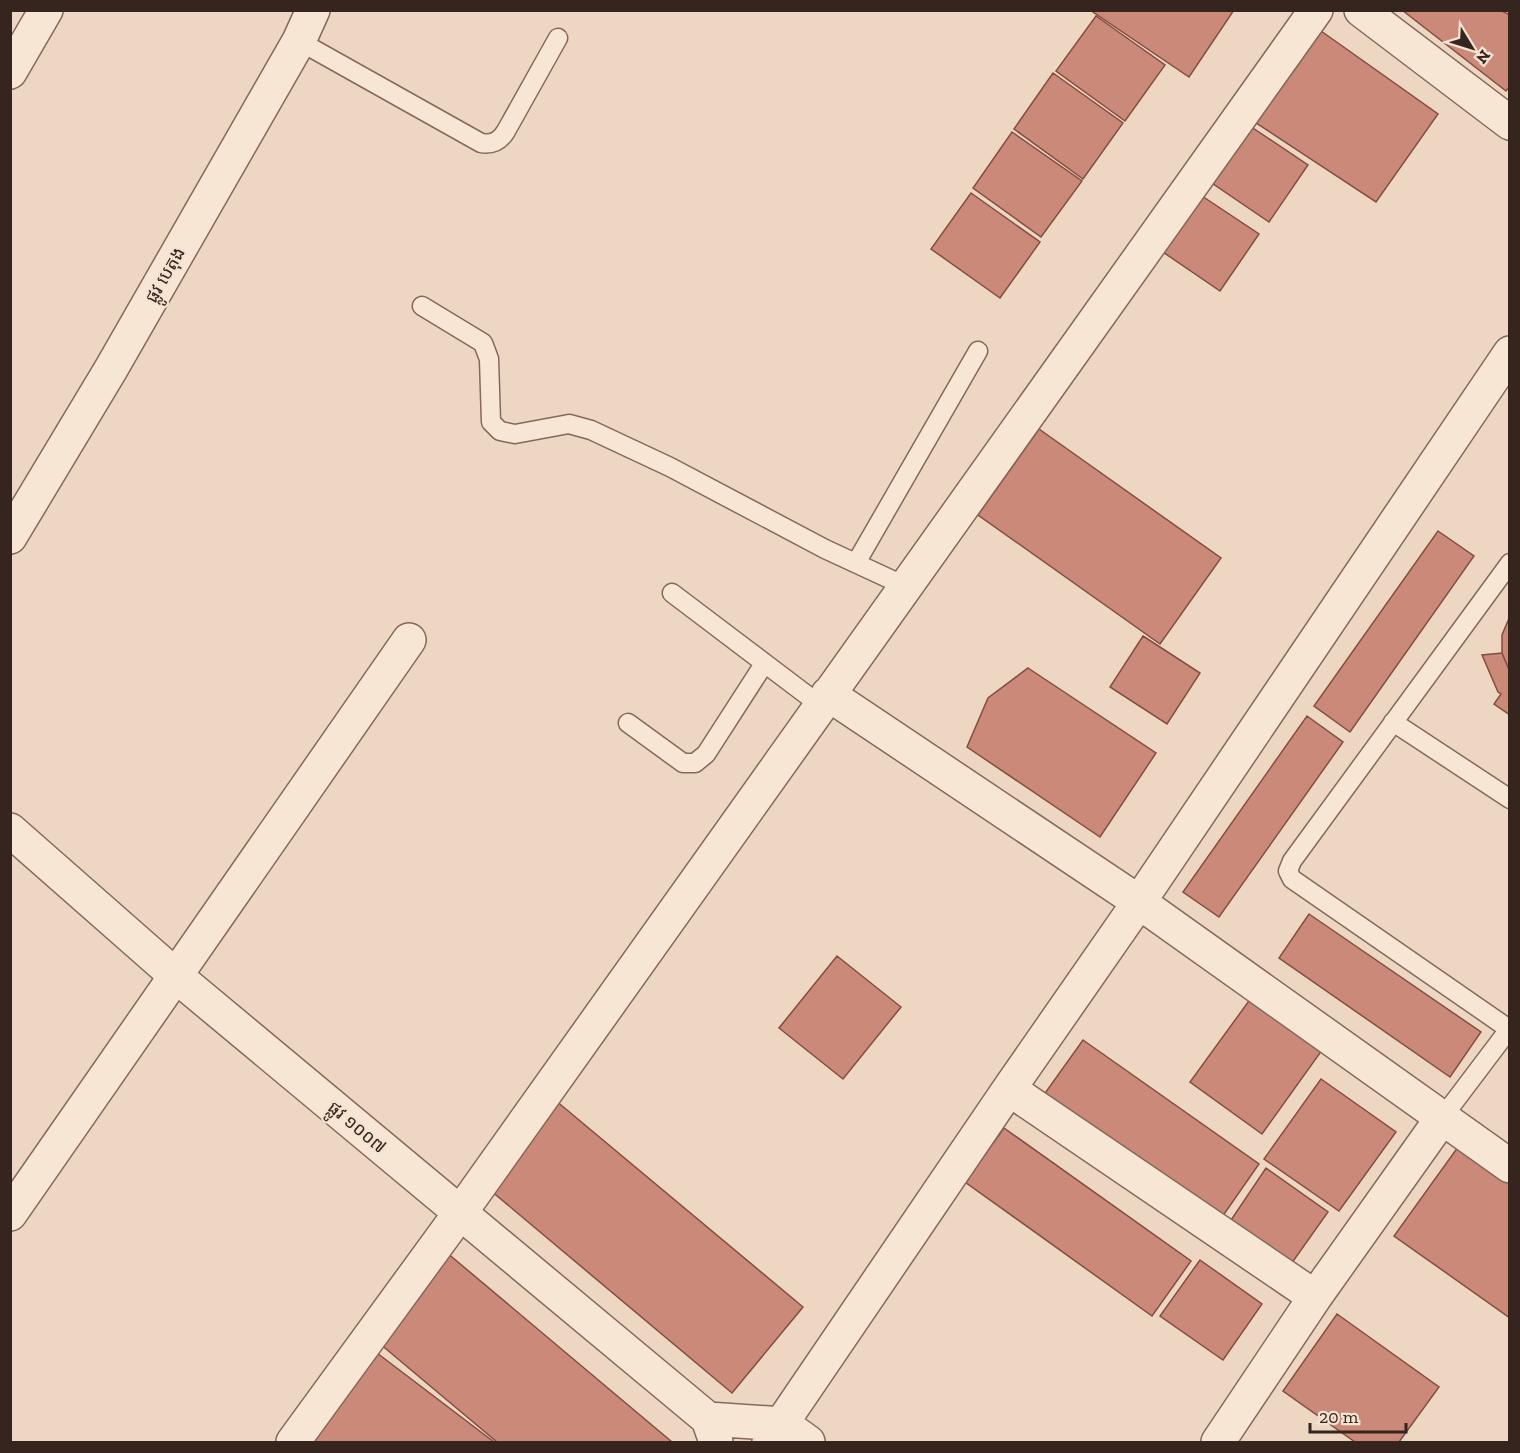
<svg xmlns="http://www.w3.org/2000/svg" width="1520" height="1453" font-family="'Zilla Slab','Noto Sans Khmer',serif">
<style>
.building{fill:#ca8979;stroke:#844d40;stroke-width:1.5}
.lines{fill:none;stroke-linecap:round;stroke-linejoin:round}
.service-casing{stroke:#86685a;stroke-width:21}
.minor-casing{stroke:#86685a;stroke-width:36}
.service{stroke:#f8e6d5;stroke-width:18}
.minor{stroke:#f8e6d5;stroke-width:33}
.labels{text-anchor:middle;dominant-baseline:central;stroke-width:4.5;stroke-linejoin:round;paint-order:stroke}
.street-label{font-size:18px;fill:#36241e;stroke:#f4e3d1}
</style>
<rect width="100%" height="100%" fill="#edd7c2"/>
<path class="building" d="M 1090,10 L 1234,10 L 1189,77 Z
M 1402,10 L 1500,10 L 1510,15 L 1510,86 L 1506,91 Z
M 1096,16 L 1165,65 L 1125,121 L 1056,71 Z
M 1314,26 L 1438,114 L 1376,202 L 1247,117 Z
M 1053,73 L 1123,123 L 1083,179 L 1014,129 Z
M 1244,122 L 1308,165 L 1269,222 L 1206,179 Z
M 1012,132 L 1082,181 L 1041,237 L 973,188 Z
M 1196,192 L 1259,234 L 1220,291 L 1157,248 Z
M 971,193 L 1040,242 L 1000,298 L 931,249 Z
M 1039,429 L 1221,558 L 1160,644 L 978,515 Z
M 1438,531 L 1474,556 L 1350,732 L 1314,706 Z
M 1510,616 L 1510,672 L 1502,653 L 1502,635 Z
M 1143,636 L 1200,673 L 1167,724 L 1110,687 Z
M 1502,653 L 1510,672 L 1510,715 L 1494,704 L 1501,694 L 1498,692 L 1482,655 Z
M 1028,668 L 1156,753 L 1100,837 L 967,747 L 988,698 Z
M 1307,716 L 1343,742 L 1219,917 L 1183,892 Z
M 1309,914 L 1481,1032 L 1450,1077 L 1279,958 Z
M 837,956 L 901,1007 L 843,1079 L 779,1028 Z
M 1254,994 L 1325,1046 L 1262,1134 L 1190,1082 Z
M 1083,1040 L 1259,1164 L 1220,1220 L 1043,1096 Z
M 1321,1079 L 1396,1132 L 1339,1211 L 1264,1159 Z
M 555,1100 L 803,1307 L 732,1393 L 484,1185 Z
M 1004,1128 L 1191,1261 L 1152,1316 L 965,1182 Z
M 1458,1147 L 1510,1184 L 1510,1318 L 1394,1236 Z
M 1266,1168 L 1328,1212 L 1289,1267 L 1229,1223 Z
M 446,1252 L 672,1442 L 497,1442 L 373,1338 Z
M 1200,1260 L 1262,1304 L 1223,1360 L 1160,1316 Z
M 1337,1314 L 1439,1387 L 1399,1442 L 1355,1442 L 1283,1391 Z
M 377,1353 L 494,1442 L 308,1442 Z"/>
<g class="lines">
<defs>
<path id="service" d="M 299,41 L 481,143 C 493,145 500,141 506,131 L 558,38
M 422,306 L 483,343 L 489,359 L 491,422 L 500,431 L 515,434 L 569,424 L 591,430 L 670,467 L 825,549 L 905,586
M 856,563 L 978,351
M 672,593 L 820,705
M 1393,722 L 1510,799
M 628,723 L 683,763 L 695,763 L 706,754 L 764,664
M 1509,1029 L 1292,879 L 1288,871 L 1292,861 L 1510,563
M 1442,1118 L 1510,1028"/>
<path id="minor" d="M 1361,10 L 1510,123
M 10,72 L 46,10
M 10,537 L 111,369 L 299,41 L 313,10
M 828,694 L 1139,902 L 1510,1166
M 10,830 L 176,976 L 708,1419 L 716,1442
M 1009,1089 L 1315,1297
M 10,1214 L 409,640
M 708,1419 L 783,1424 L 808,1442
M 293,1442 L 460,1213 L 1316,10
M 769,1442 L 1009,1089 L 1139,902 L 1510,353
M 1218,1442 L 1315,1297 L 1442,1118"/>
</defs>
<use href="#service" class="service-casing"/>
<use href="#minor" class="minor-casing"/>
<use href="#service" class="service"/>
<use href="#minor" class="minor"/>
</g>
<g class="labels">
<g class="street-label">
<text transform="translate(165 275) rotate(-60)">ផ្លូវ បេតុង</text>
<text transform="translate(357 1127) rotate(40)">ផ្លូវ ១០០៧</text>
</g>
</g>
<rect width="1520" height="1453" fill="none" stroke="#36241e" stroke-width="24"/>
<g transform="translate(1472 48) rotate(128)" stroke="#f4e3d1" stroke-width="4.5" paint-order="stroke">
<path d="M0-4.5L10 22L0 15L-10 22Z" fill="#36241e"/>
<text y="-9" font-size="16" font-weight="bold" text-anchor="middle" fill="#36241e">N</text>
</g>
<path d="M1310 1423v9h96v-9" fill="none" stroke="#36241e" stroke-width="3"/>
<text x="1319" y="1423" font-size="18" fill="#36241e" stroke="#f4e3d1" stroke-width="4.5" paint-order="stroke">20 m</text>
</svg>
